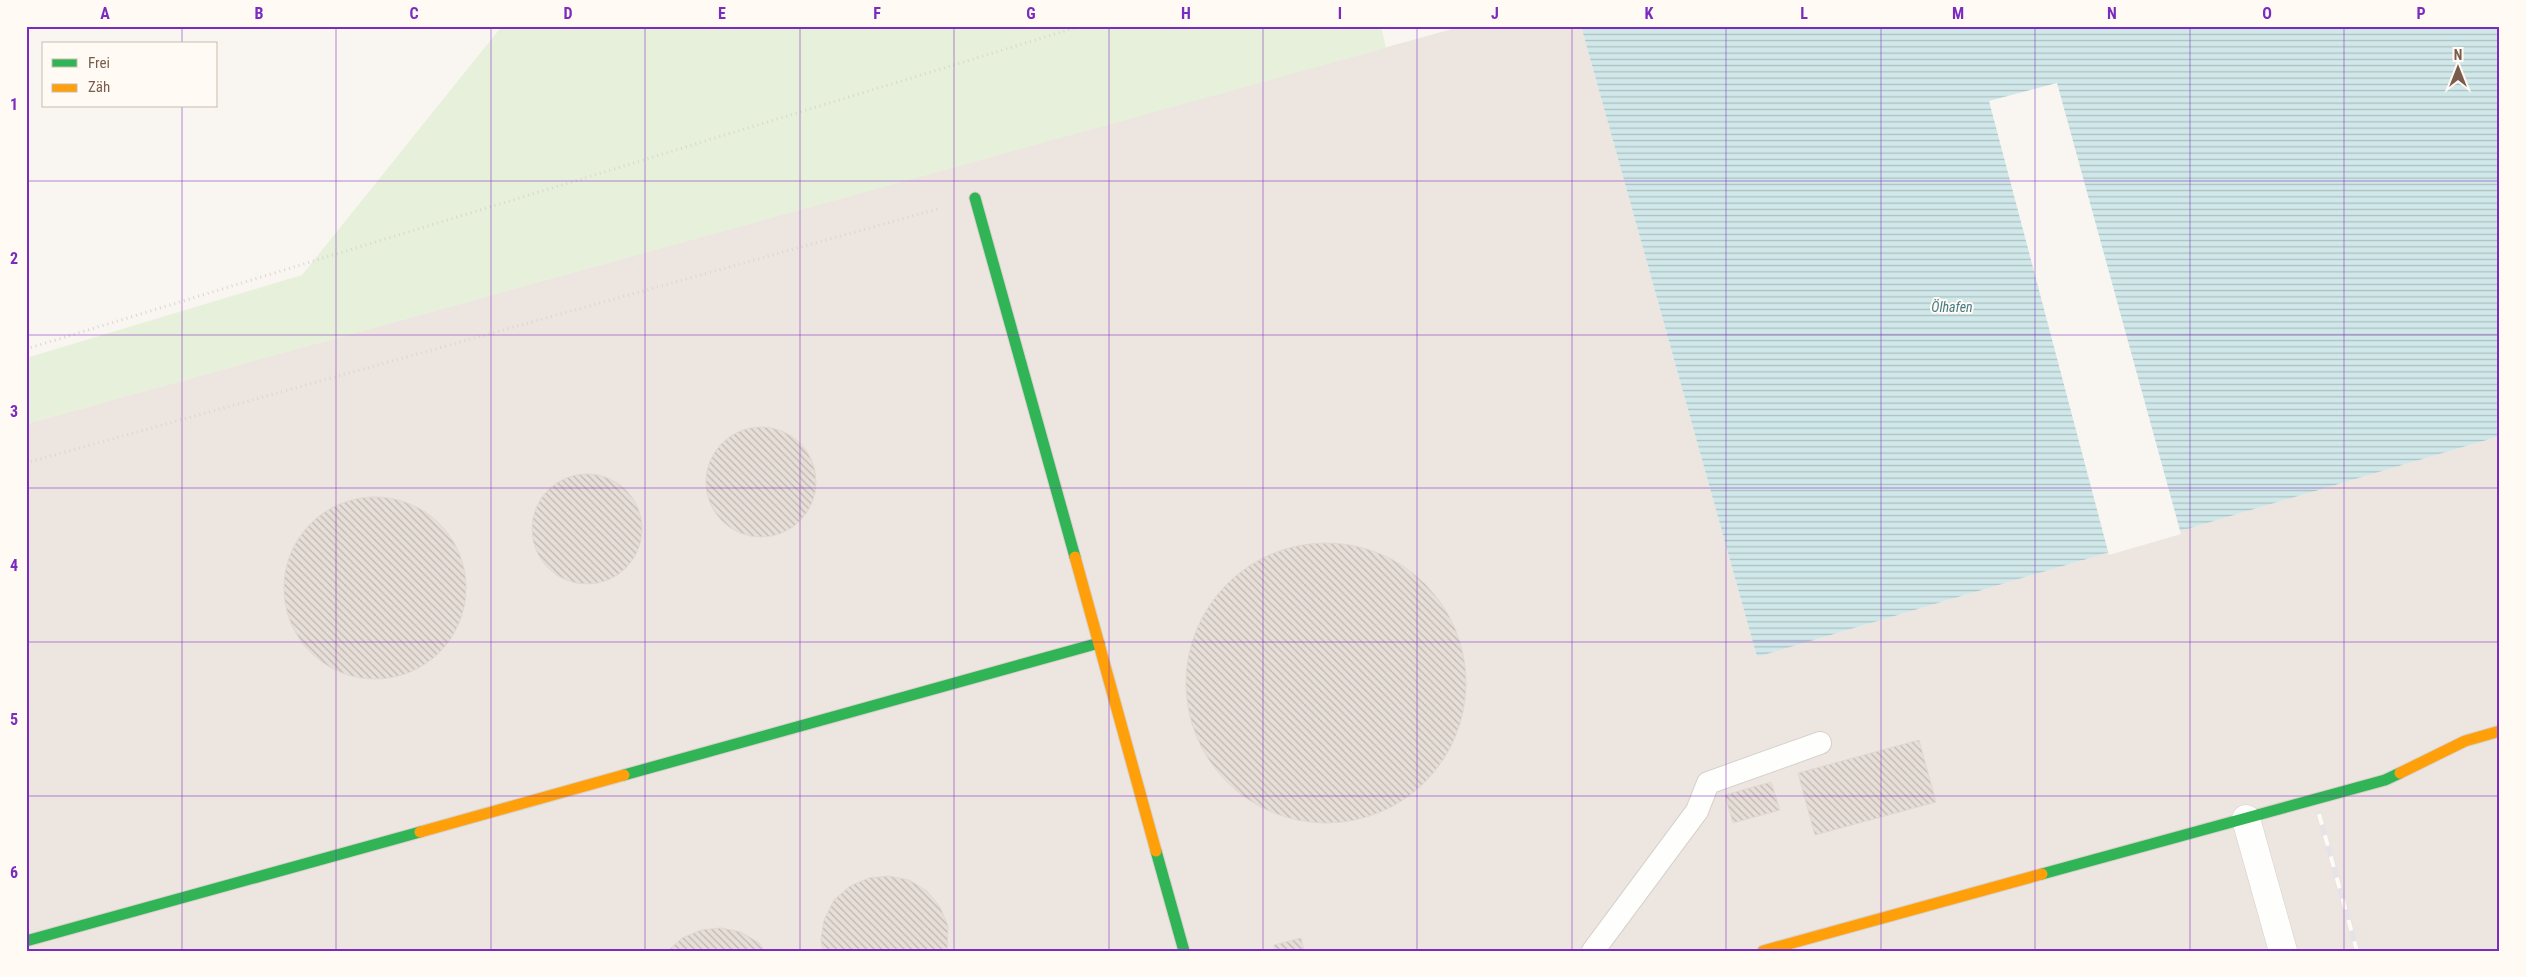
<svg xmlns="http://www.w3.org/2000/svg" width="2526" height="977" font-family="'Roboto Condensed',sans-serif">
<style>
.industrial{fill:#ede5e0}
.grass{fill:#e7f0db}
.water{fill:url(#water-rules)}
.pier{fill:#f9f5f0}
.building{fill:url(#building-back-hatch);stroke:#e2d8d2}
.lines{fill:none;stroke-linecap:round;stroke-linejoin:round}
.lane-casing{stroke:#d7d1cb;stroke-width:24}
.street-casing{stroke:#d7d1cb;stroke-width:29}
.fast-casing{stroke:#d9d2cb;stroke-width:13}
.slow-casing{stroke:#d9d2cb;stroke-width:13}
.path{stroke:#dcd5d0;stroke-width:3;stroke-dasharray:1 4;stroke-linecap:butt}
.lane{stroke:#fefefd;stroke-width:22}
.street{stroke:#fefefd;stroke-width:28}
.fast{stroke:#30b455;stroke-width:11}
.slow{stroke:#ff9f0a;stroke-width:11}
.rail-casing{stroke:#e6e3e7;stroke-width:5.5}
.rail{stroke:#fffaf3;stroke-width:4;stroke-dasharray:11;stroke-linecap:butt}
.grid{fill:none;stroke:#7b2cbf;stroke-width:1;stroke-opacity:0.55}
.labels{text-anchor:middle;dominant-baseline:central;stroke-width:4;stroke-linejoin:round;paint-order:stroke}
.water-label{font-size:14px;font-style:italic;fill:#437c86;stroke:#fffaf3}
.neatline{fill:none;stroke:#7b2cbf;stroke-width:2}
.grid-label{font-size:16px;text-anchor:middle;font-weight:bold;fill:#7b2cbf}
</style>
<defs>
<pattern id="water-rules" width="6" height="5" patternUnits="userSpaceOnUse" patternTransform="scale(1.25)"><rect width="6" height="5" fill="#d0e8ea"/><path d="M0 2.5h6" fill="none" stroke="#aebfc0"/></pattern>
<pattern id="building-back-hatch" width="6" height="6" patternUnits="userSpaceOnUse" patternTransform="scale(1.25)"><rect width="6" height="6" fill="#e6ded7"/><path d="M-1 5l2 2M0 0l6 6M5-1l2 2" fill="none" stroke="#bfb7b1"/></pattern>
</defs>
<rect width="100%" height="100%" fill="#f9f5f0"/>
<path class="industrial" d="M 1463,26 L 1581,26 L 1757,657 L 2500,436 L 2500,951 L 26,951 L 26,424 Z"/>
<path class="grass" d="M 502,26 L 1381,26 L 1386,48 L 26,424 L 26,358 L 302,275 Z"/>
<path class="water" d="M 1581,26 L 2500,26 L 2500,436 L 1757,657 Z"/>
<path class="pier" d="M 2057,83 L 2181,534 L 2109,555 L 1989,101 Z"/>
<path class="building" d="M706 482a55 55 0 1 1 110 0a55 55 0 1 1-110 0Z
M532 529a55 55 0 1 1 110 0a55 55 0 1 1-110 0Z
M284 588a91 91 0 1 1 182 0a91 91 0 1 1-182 0Z
M1186 683a140 140 0 1 1 280 0a140 140 0 1 1-280 0Z
M 1919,740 L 1936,802 L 1815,835 L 1798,773 Z
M 1771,782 L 1780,810 L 1733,823 L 1725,795 Z
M 889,876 L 909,880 L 927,891 L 940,907 L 948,926 L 947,951 L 823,951 L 821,940 L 824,920 L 834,900 L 850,886 L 869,878 Z
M 721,928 L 741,932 L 759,943 L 765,951 L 668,951 L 682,938 L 701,930 Z
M 1301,938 L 1304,951 L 1275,951 L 1274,945 Z"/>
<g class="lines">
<defs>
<path id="lane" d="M 1593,951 L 1697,811 L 1708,783 L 1820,743"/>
<path id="street" d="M 2246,819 L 2283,951"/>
<path id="fast" d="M 975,198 L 1075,557
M 624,775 L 1099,643
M 1156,851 L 1184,951
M 2042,874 L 2385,780 L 2400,773
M 26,941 L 420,832"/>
<path id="slow" d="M 1075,557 L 1156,851
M 2400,773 L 2465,741 L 2500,731
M 420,832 L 624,775
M 1763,951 L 2042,874"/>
</defs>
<use href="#lane" class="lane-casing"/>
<use href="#street" class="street-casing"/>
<use href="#fast" class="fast-casing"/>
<use href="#slow" class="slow-casing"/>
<path class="path" d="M 26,349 L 1081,26
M 26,463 L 941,208"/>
<use href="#lane" class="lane"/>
<use href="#street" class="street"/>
<use href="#fast" class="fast"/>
<use href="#slow" class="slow"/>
<defs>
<path id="rail" d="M 2319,814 L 2357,951"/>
</defs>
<use href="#rail" class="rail-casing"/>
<use href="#rail" class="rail"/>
</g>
<path class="grid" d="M 182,26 L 182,44M 336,26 L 336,951M 491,26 L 491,951M 645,26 L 645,951M 800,26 L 800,951M 954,26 L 954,951M 1109,26 L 1109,951M 1263,26 L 1263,951M 1417,26 L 1417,951M 1572,26 L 1572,951M 1726,26 L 1726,951M 1881,26 L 1881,951M 2035,26 L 2035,951M 2190,26 L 2190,951M 2344,26 L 2344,951M 182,106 L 182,951M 26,181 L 2500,181M 26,335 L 2500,335M 26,488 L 2500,488M 26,642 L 2500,642M 26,796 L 2500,796"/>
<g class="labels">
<g class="water-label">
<text x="1952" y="307">Ölhafen</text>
</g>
</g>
<rect width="2526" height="977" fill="none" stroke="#fffaf3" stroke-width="55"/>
<rect x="42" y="42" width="175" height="65" fill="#fffaf3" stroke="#cabbb1"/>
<rect x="52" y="59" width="25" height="8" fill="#30b455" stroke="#cabbb1"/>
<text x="88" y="68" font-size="15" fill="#7a5c4d">Frei</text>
<rect x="52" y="84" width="25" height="8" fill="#ff9f0a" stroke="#cabbb1"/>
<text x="88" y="92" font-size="15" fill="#7a5c4d">Zäh</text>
<g transform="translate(2458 68)" stroke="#fffaf3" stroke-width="4" paint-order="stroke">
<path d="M0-4L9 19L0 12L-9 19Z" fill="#7a5c4d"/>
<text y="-8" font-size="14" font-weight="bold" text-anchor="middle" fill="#7a5c4d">N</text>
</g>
<rect x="28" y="28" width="2470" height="922" class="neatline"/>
<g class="grid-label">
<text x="105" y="19">A</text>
<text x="259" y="19">B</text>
<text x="414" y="19">C</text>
<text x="568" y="19">D</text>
<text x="722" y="19">E</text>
<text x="877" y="19">F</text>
<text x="1031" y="19">G</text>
<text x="1186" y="19">H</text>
<text x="1340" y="19">I</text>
<text x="1495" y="19">J</text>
<text x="1649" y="19">K</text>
<text x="1804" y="19">L</text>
<text x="1958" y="19">M</text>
<text x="2112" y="19">N</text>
<text x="2267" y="19">O</text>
<text x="2421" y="19">P</text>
<text x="14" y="110">1</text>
<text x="14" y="264">2</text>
<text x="14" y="417">3</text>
<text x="14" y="571">4</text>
<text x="14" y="725">5</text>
<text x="14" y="878">6</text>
</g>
</svg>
